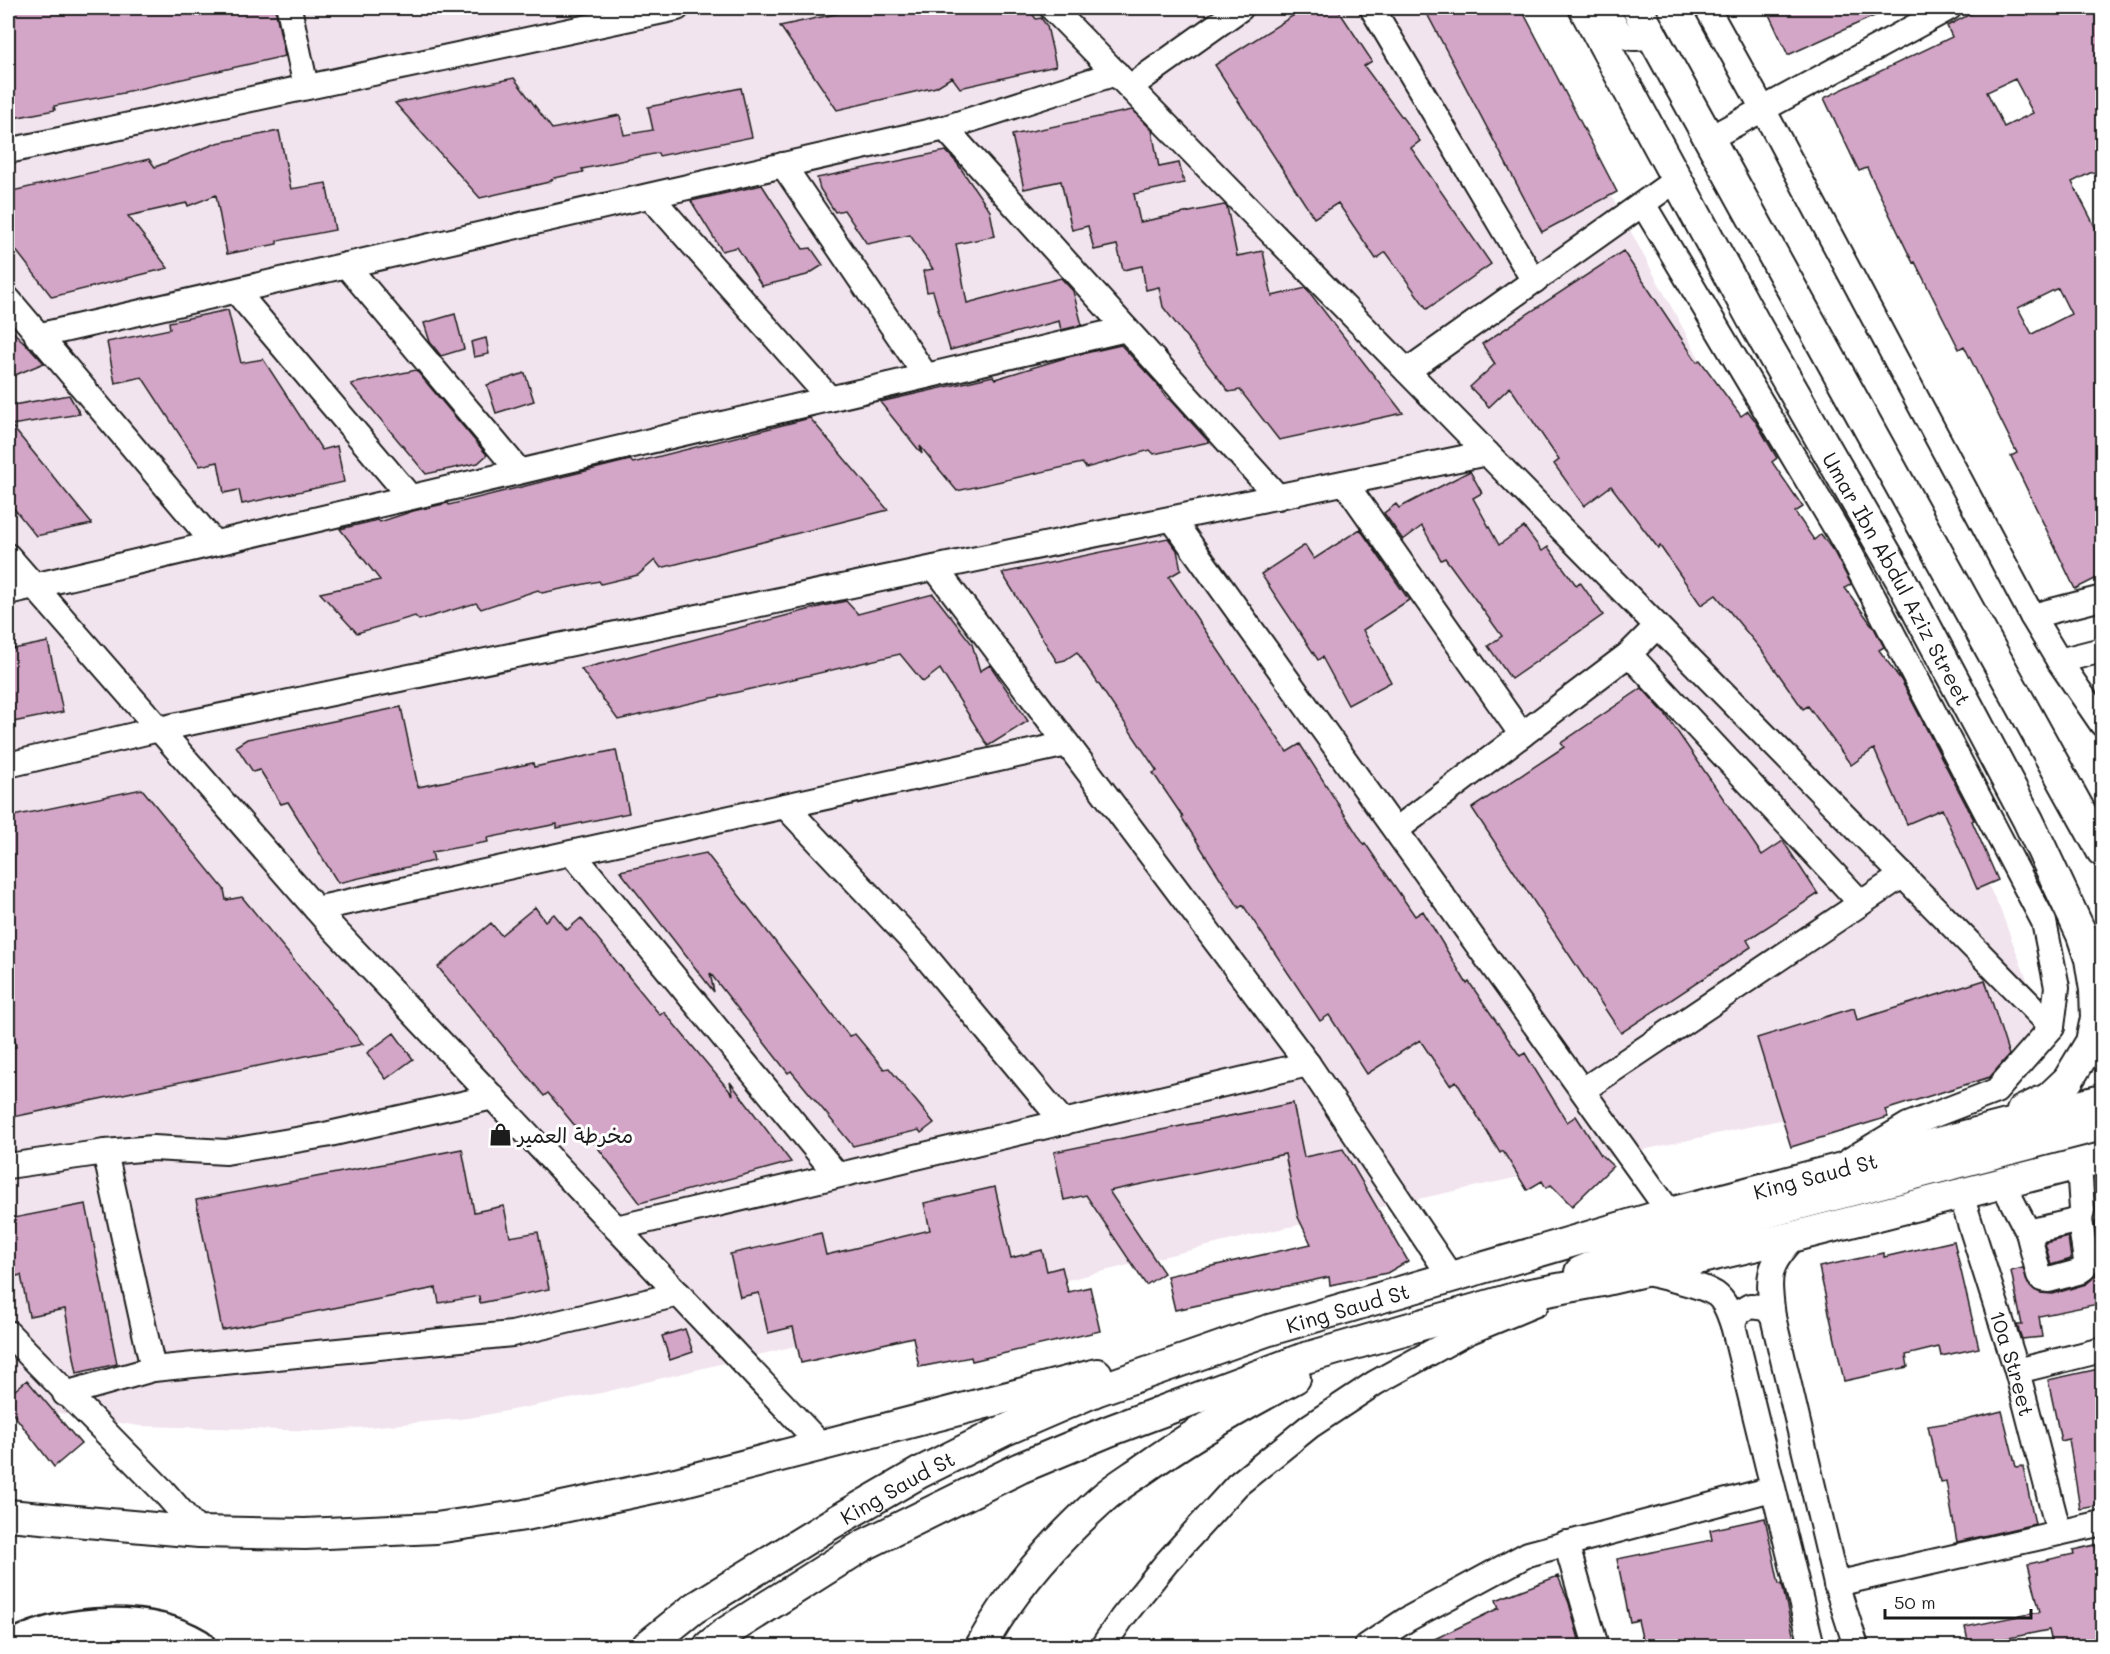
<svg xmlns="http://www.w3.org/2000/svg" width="2110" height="1654" font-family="Mali,'Playpen Sans Arabic',sans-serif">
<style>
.built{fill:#f2e4ee}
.building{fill:#d3a5c6;stroke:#1c1c1c;stroke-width:1.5;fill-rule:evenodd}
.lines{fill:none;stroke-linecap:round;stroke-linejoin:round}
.minor-casing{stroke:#1c1c1c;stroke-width:28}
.major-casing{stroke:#1c1c1c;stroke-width:34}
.highway-casing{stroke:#1c1c1c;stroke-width:38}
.minor{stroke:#fff;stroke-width:24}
.major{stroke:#fff;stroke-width:30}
.highway{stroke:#fff;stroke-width:33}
.labels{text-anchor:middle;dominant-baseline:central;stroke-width:6;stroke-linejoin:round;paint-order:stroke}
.street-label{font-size:21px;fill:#1c1c1c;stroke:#fff}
.poi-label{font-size:21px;fill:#1c1c1c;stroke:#fff;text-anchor:start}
</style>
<rect width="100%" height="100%" fill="#fff"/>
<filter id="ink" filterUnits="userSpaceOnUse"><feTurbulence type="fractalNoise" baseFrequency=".0167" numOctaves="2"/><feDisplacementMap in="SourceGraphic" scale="12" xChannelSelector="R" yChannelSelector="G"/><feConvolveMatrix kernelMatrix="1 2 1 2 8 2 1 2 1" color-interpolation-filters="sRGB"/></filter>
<g filter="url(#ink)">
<path class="built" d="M 8,8 L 1510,8 L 1698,356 L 1843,609 L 1999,906 L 2035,1001 L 2033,1028 L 2026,1042 L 2016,1051 L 1941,1085 L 1253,1235 L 601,1393 L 469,1418 L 323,1431 L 139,1426 L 8,1405 Z"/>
<path class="building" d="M 8,8 L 275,8 L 285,56 L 124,92 L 124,93 L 54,106 L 55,110 L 8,119 Z
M 863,8 L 1028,8 L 1036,19 L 1041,18 L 1047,26 L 1056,66 L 960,88 L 952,77 L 936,87 L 837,110 L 780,26 Z
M 1305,8 L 1337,8 L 1372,61 L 1364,66 L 1420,141 L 1411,148 L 1491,264 L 1427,309 L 1386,252 L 1376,259 L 1338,203 L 1314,218 L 1215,65 Z
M 1424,8 L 1521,8 L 1617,192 L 1542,232 Z
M 1766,8 L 1892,8 L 1788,55 Z
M 1982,8 L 2103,8 L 2103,171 L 2090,173 L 2072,182 L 2103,242 L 2103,575 L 2075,589 L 2011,456 L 2017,453 L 1964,346 L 1959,349 L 1915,262 L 1913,263 L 1867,168 L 1859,171 L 1824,98 L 1952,37 L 1947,26 ZM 2015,79 L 2033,113 L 2004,127 L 1987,92 ZM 2058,288 L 2071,314 L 2032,334 L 2018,308 Z
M 514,78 L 552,129 L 620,115 L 624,135 L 653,130 L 648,107 L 741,88 L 752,137 L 659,156 L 658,153 L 582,169 L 584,172 L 554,178 L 549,182 L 480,198 L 395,103 Z
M 1132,110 L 1152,130 L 1159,167 L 1179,163 L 1184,183 L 1134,194 L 1140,222 L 1224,205 L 1227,207 L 1237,256 L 1263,251 L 1272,296 L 1306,288 L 1403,413 L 1279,440 L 1240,390 L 1229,392 L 1163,307 L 1159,287 L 1146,290 L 1142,266 L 1123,270 L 1117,245 L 1094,250 L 1088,226 L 1072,230 L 1061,181 L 1024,189 L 1012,135 Z
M 279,131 L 291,189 L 326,183 L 335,230 L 277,241 L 277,244 L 227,254 L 216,195 L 188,206 L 187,203 L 128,216 L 168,268 L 52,297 L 12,245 L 8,246 L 8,192 L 149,159 L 155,167 L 217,143 Z
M 946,151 L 957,163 L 990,211 L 995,236 L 956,244 L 967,303 L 1061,278 L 1073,291 L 1082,325 L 1061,330 L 1059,321 L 950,350 L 933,291 L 927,292 L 923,271 L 933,269 L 910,235 L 867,244 L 844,210 L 835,212 L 820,189 L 817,178 Z
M 762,185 L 803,249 L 811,248 L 823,265 L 807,275 L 762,286 L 737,247 L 722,251 L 691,201 Z
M 1623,251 L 1697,362 L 1700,360 L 1741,416 L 1748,411 L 1756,422 L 1777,458 L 1772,462 L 1803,507 L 1795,512 L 1814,540 L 1821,534 L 1834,552 L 1851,584 L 1845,588 L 1874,628 L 1884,647 L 1879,650 L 1901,680 L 1974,820 L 1972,821 L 1998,880 L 1977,889 L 1942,809 L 1907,824 L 1874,749 L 1851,765 L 1808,706 L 1803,709 L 1763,652 L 1716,595 L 1701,605 L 1660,546 L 1658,548 L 1611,486 L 1584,506 L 1554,464 L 1559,460 L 1510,387 L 1489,407 L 1470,387 L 1495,364 L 1482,344 Z
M 228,310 L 241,363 L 263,359 L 322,450 L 337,446 L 344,482 L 242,504 L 239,490 L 224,493 L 218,462 L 200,466 L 142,377 L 115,383 L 107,342 L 170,329 L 169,322 Z
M 455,314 L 464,349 L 441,356 L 430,342 L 424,323 Z
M 8,327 L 31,349 L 44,363 L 8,378 Z
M 486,338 L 489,354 L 474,357 L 471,342 Z
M 1121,345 L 1158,385 L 1168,399 L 1170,399 L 1209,442 L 1154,454 L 1150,450 L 1086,468 L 1082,463 L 957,491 L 920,446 L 922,454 L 880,402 L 993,376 L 995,379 L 1068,357 Z
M 416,370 L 487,455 L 478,463 L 426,474 L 351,384 Z
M 525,373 L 534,401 L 496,413 L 487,385 Z
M 69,395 L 80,414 L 11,425 L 92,524 L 36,536 L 8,501 L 8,406 Z
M 810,418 L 888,510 L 661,568 L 655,560 L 638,575 L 601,584 L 599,581 L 542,593 L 538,590 L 481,609 L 476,603 L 419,620 L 415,616 L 357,633 L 320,593 L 380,580 L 340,529 L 378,520 L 380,522 L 413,511 L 448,503 L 449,505 L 630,460 L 633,463 Z
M 1470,471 L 1482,493 L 1473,498 L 1499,545 L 1524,527 L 1542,551 L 1548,547 L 1576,585 L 1580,582 L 1603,615 L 1511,679 L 1488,646 L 1502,636 L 1445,558 L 1441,560 L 1422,526 L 1403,540 L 1384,513 L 1396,504 L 1399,508 Z
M 1360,529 L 1409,600 L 1363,630 L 1391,682 L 1348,705 L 1322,657 L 1318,660 L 1261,574 L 1305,545 L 1314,559 Z
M 1168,538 L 1177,550 L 1181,570 L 1169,577 L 1287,752 L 1300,744 L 1364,845 L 1365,843 L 1415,916 L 1423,911 L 1467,984 L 1469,982 L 1520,1056 L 1525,1053 L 1567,1122 L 1576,1116 L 1601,1155 L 1613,1166 L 1572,1206 L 1551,1185 L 1546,1188 L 1542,1181 L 1527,1190 L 1503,1151 L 1500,1153 L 1456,1081 L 1450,1085 L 1420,1040 L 1367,1074 L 1329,1015 L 1320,1021 L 1243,905 L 1239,908 L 1182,818 L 1183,817 L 1153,773 L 1157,771 L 1077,652 L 1065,660 L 1057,662 L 1002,573 Z
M 933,594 L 972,644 L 980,671 L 990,665 L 1028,721 L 988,746 L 940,669 L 923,682 L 900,654 L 618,720 L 581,669 L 823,606 L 846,601 L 858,614 Z
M 48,642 L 63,712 L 8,723 L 8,650 Z
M 1642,688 L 1666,715 L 1762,855 L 1783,841 L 1818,894 L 1747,940 L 1751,947 L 1621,1033 L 1472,808 L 1564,747 L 1561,743 Z
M 401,707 L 418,787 L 533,763 L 534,767 L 616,750 L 629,813 L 557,828 L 557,824 L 487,838 L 488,842 L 432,852 L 434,861 L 338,883 L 288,802 L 281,804 L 260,770 L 253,772 L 236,746 L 247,739 Z
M 142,789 L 224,889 L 226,900 L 242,897 L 363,1044 L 8,1118 L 8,1048 L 16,1047 L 8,1005 L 8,817 Z
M 706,853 L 849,1036 L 855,1034 L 884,1069 L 889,1068 L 934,1123 L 921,1133 L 919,1130 L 853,1146 L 791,1071 L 788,1073 L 710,973 L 714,992 L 620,871 Z
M 535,907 L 545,921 L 554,914 L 567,930 L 581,918 L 660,1015 L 664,1012 L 733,1095 L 730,1082 L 791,1162 L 640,1203 L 589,1136 L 585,1138 L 548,1093 L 544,1096 L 438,967 L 491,923 L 501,935 Z
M 1985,980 L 2009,1055 L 1990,1077 L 1885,1110 L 1888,1117 L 1791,1147 L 1757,1038 L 1854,1008 L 1857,1020 Z
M 394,1033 L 413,1059 L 386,1079 L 367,1053 Z
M 1293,1103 L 1304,1157 L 1343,1149 L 1408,1261 L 1387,1273 L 1330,1285 L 1329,1277 L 1175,1310 L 1167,1276 L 1311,1244 L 1298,1217 L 1285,1154 L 1109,1191 L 1164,1273 L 1146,1285 L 1086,1195 L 1064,1200 L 1054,1152 Z
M 462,1149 L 474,1212 L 504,1206 L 510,1237 L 538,1232 L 549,1289 L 480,1303 L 479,1296 L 439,1303 L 436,1288 L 222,1330 L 196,1200 Z
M 995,1187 L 1011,1258 L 1042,1250 L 1047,1271 L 1062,1267 L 1068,1292 L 1090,1287 L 1100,1331 L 972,1361 L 971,1357 L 919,1367 L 913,1337 L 801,1363 L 793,1327 L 768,1333 L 759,1293 L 740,1297 L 730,1254 L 821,1233 L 826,1255 L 930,1230 L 924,1203 Z
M 86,1204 L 117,1364 L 77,1373 L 65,1309 L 29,1316 L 21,1275 L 8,1278 L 8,1219 Z
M 2103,1220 L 2103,1303 L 2039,1316 L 2042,1337 L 2022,1339 L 2017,1325 L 2022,1325 L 2011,1271 L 2023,1268 L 2028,1284 L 2040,1293 L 2053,1294 L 2086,1284 L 2092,1279 L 2100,1265 L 2095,1222 Z
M 2068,1237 L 2071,1259 L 2051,1265 L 2045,1243 Z
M 1954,1241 L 1979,1348 L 1941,1356 L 1939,1347 L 1906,1355 L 1908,1367 L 1844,1381 L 1819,1267 L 1884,1253 L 1884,1257 Z
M 685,1329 L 693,1352 L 670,1360 L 662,1336 Z
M 2103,1368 L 2103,1505 L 2080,1509 L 2069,1439 L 2061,1441 L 2048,1380 Z
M 27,1380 L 81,1444 L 54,1467 L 8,1407 L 8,1396 Z
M 2002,1411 L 2016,1467 L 2023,1466 L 2035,1524 L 1957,1542 L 1946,1481 L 1940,1482 L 1928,1426 L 1966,1420 Z
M 1765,1518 L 1779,1584 L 1782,1584 L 1796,1647 L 1644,1647 L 1638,1620 L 1630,1622 L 1617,1559 L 1712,1540 L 1710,1530 Z
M 2103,1543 L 2103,1647 L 2053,1647 L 2049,1630 L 1969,1646 L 1965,1627 L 2040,1612 L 2028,1564 L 2074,1554 L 2073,1550 Z
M 1558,1576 L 1569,1603 L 1581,1647 L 1418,1647 L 1499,1608 L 1496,1600 Z"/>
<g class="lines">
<defs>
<g id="minor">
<path d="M 289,8 L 306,87"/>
<path d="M 1052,8 L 1487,453 L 2052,1027"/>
<path d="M 1372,8 L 1534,281"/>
<path d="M 1605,8 C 1621,35 1619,42 1653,36"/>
<path d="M 1707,8 L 1763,109 L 2032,616 L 2059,661 L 2102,724"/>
<path d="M 1130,87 L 1241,8"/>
<path d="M 945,128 L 1278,497"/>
<path d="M 1710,138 L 1949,8"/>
<path d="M 8,151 L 677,8"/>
<path d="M 783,165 L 926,376"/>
<path d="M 650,196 L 830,399"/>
<path d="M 1643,204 L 1846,545 L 2044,922 L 2057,987 L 2052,1027 L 1996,1091 L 1908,1125 L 1850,1160"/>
<path d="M 346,265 L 519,471"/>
<path d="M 236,291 L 410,497"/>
<path d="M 8,299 L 214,543"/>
<path d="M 37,336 L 945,128 L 1116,73"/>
<path d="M 1407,371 L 1676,180"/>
<path d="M 1345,483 L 1522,735"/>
<path d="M 1172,519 L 1670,1213"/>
<path d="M 8,556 L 331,926 L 822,1446"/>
<path d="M 935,568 L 1308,1064 L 1451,1277"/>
<path d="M 8,592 L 1126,329"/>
<path d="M 2032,616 L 2102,598"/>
<path d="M 1629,654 L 1861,903"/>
<path d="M 2059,661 L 2102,650"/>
<path d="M 8,765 L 159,729 L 1487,453"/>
<path d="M 785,806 L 916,945 L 1064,1123"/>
<path d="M 1396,830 L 1629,654 L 1657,626"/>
<path d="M 572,853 L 837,1175"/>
<path d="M 316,909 L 1067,744"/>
<path d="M 1583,1090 L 1903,875"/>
<path d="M 105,1152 L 153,1369"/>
<path d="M 8,1166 L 105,1152 L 153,1148 L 226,1152 L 325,1135 L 493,1097"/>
<path d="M 2003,1184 L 2028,1232 L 2080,1220 L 2082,1210 L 2079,1165"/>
<path id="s1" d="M 1961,1195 L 2017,1371 L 2059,1533"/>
<path d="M 616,1228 L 1308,1064"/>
<path d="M 2028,1232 L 2039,1275 L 2042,1279 L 2049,1280 L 2078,1272 L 2084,1268 L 2086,1261 L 2080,1220"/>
<path d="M 1796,1236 C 1766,1267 1768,1275 1773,1317 L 1836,1584 L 1856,1646"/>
<path d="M 1643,1272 C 1661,1277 1706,1285 1718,1296 C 1727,1304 1729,1315 1733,1325 L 1812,1646"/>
<path d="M 1733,1325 L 1736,1314 L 1750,1306 L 1766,1308 L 1773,1317"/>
<path d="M 8,1333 L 164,1492 L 199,1532"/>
<path d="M 2017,1371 L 2102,1350"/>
<path d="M 65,1394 L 153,1369 L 512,1334 L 679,1294"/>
<path d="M 1566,1543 L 1596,1646"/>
<path d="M 1836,1584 L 2102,1523"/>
<path d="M 1103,1646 L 1122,1618 L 1167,1562 L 1237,1485 L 1310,1426 L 1375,1383 L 1468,1332 L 1536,1304"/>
<path d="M 1367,1646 L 1406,1620 L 1528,1554 L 1772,1489"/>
</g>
<g id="major">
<path id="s2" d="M 1584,8 L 1755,324 L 1900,578 L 2028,820 L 2082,935 L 2090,959 L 2095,990 L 2096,1018 L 2091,1042 L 2068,1080 L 2049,1098 L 2022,1111"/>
<path d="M 1637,8 L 2102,851"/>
<path d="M 1580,1272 L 1646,1244 L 2102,1125"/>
<path d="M 8,1515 L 199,1532 L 305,1534 L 436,1528 L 525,1515 L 676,1483 L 1097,1374"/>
<path id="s3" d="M 647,1646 L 693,1609 L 831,1524 L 919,1473 L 1003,1431 L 1098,1390 L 1266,1331 L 1670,1213 L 2102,1100"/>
<path d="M 709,1646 L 725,1633 L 864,1545 L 1020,1468 L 1109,1431 L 1302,1359 L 1525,1295 L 1602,1281 L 1796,1236 L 2102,1158"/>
<path d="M 981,1646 C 1011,1591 1055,1541 1102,1499 C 1114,1488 1129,1479 1142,1470 C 1191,1435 1242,1406 1295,1378"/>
</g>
<path id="highway" d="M 16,1646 C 68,1621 148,1616 198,1646"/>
</defs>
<use href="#minor" class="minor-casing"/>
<use href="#major" class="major-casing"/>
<use href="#highway" class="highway-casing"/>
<use href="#minor" class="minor"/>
<use href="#major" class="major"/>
<use href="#highway" class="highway"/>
</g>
</g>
<defs>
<symbol id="shop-bare" viewBox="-9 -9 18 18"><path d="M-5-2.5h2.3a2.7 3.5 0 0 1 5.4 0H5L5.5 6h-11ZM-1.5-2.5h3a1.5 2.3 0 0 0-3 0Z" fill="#1c1c1c" stroke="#fff" stroke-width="2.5" paint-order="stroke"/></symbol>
</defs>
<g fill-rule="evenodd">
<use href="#shop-bare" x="484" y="1118" width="33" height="33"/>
</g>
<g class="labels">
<g class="street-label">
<text stroke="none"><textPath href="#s2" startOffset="651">Umar Ibn Abdul Aziz Street</textPath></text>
<text stroke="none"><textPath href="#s3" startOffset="1269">King Saud St</textPath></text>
<text stroke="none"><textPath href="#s3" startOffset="783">King Saud St</textPath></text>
<text stroke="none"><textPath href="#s1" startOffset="176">10a Street</textPath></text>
<text stroke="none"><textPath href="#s3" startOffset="297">King Saud St</textPath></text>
</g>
<g class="poi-label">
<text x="518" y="1134">مخرطة العمير</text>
</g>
</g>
<rect width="2110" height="1654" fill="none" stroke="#fff" stroke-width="30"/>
<rect x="15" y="15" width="2080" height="1624" fill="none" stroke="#1c1c1c" stroke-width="2" filter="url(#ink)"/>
<path d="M1885 1609v9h146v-9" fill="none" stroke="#1c1c1c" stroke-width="3"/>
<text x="1894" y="1609" font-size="18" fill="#1c1c1c" stroke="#ffffff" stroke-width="4.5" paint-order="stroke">50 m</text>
</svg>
